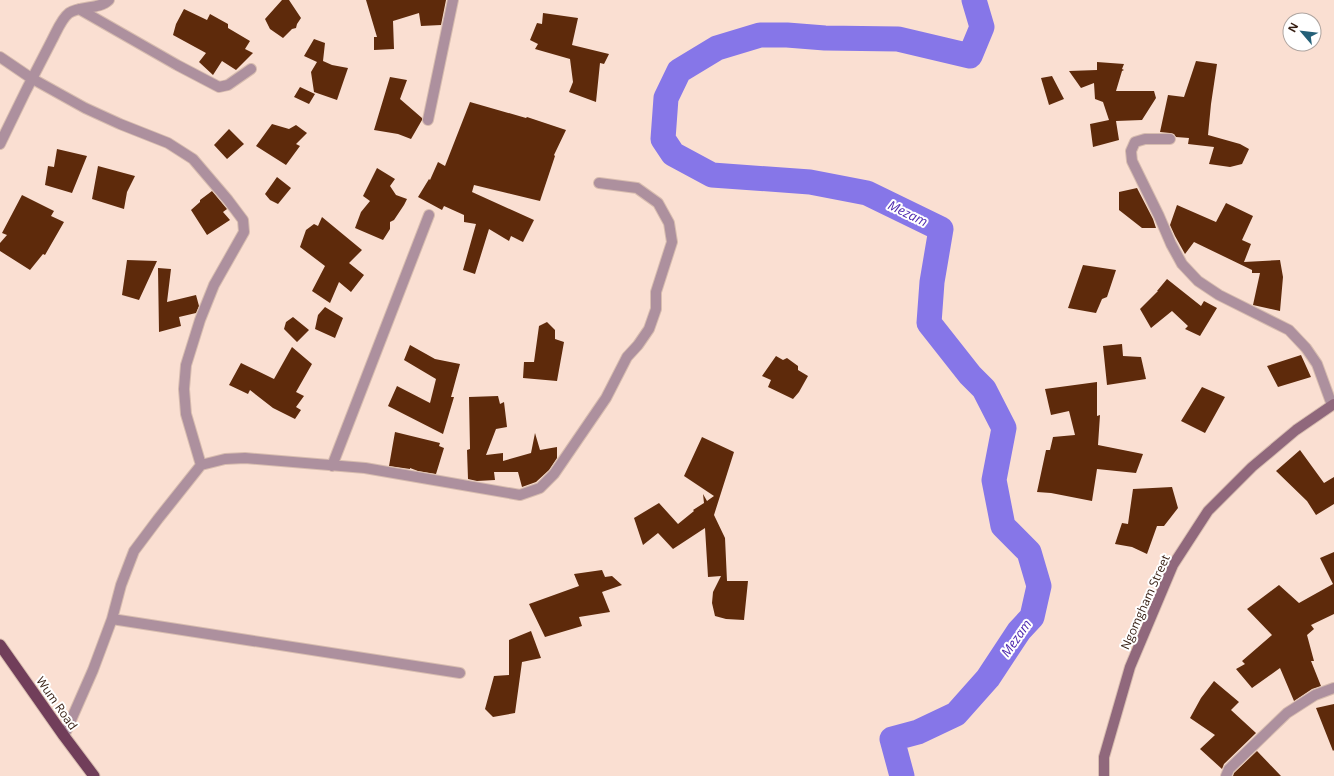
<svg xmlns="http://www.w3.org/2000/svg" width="1334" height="776" font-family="'Open Sans',sans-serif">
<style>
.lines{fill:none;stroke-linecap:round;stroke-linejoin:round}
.river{stroke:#8676e8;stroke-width:25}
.building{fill:#5e2a0b}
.minor-casing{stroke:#d7bcaf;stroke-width:12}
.secondary-casing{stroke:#d7bcaf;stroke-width:12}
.trunk-casing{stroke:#d7bcaf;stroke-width:13}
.minor{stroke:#ad909e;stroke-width:10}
.secondary{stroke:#90687c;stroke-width:10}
.trunk{stroke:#713e5a;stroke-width:11}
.labels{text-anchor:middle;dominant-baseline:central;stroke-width:4;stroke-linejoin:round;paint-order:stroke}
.street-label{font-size:12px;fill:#361e12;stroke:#fff}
.water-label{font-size:13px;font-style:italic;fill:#4d28ae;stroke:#fff}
</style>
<rect width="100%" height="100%" fill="#fadfd2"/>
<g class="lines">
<path class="river" d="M 902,776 L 892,739 L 918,732 L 956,714 L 988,678 L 1019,631 L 1032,617 L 1039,586 L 1029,552 L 1003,526 L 994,480 L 1004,428 L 984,389 L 970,375 L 929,323 L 932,282 L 941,229 L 867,193 L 810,182 L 712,175 L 673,154 L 663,139 L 666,98 L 679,71 L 717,48 L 760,35 L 787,35 L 825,38 L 898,39 L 970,56 L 982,27 L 974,0"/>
</g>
<path class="building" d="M 282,0 L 289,0 L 301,18 L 297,24 L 296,28 L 292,29 L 283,38 L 270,29 L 265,19 Z
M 366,0 L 446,0 L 441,25 L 421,26 L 419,13 L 393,21 L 394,49 L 374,50 L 374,37 L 377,37 Z
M 184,9 L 207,20 L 210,14 L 228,24 L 228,28 L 250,41 L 245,49 L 253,53 L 236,70 L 222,61 L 213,75 L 199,62 L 206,53 L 173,35 L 176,24 Z
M 543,13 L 578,18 L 572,45 L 609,54 L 604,64 L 600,63 L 596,102 L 569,92 L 573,82 L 570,59 L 535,49 L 538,44 L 530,40 L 537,23 L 542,24 Z
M 314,39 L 325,43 L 323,61 L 332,65 L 348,68 L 337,100 L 314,92 L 311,72 L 317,62 L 304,56 Z
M 1196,61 L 1217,64 L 1211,104 L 1208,135 L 1240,144 L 1249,149 L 1242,164 L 1230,167 L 1209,164 L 1214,147 L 1188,144 L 1189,138 L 1176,137 L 1174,134 L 1170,133 L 1160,132 L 1168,95 L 1184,97 Z
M 1097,62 L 1124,64 L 1122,69 L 1124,70 L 1122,71 L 1116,91 L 1154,91 L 1156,98 L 1142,120 L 1116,121 L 1119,140 L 1093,147 L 1090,124 L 1109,120 L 1103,102 L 1095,99 L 1094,83 L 1081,88 L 1069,71 L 1097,70 Z
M 1052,76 L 1064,99 L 1049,105 L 1041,78 Z
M 390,77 L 407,80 L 400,99 L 422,118 L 422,120 L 411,139 L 398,134 L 374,130 Z
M 300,87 L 315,94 L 309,104 L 294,97 Z
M 470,102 L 526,118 L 527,117 L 566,130 L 554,155 L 555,156 L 540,201 L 474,185 L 472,192 L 534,220 L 523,242 L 511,236 L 509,241 L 489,229 L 475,274 L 463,270 L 476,224 L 464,222 L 464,215 L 444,206 L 442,210 L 418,197 L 429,179 L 430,180 L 438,162 L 445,166 Z
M 272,124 L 289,129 L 296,125 L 307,133 L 296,144 L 300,146 L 286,165 L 256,146 Z
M 229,129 L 244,144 L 227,159 L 214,145 Z
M 57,149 L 87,156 L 72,193 L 45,185 L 48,166 L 54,167 Z
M 98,166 L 135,176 L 127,192 L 124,209 L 92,199 Z
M 377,168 L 395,179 L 390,186 L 396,195 L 407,199 L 404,205 L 394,220 L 390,222 L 390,229 L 383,240 L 355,228 L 361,212 L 370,201 L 363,196 Z
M 277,177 L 291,188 L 278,204 L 270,200 L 265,194 Z
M 1137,188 L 1153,219 L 1156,228 L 1142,228 L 1119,210 L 1119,192 Z
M 212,191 L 227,209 L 223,212 L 230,220 L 207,235 L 191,210 L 200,202 L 200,200 Z
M 22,195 L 54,211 L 51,216 L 64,222 L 45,255 L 43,254 L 30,270 L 0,251 L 0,243 L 7,235 L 2,233 Z
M 1226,203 L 1253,216 L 1242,240 L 1251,244 L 1244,262 L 1280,260 L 1283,277 L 1280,311 L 1253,305 L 1260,273 L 1252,273 L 1252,270 L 1194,242 L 1185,254 L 1175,236 L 1170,225 L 1177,205 L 1216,222 Z
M 322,217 L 362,250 L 349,263 L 364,275 L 351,292 L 339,282 L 330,303 L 312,291 L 325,266 L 300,247 L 306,230 L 314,224 L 318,226 Z
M 127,260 L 157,261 L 139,300 L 122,295 Z
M 1083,265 L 1116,270 L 1107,297 L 1102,299 L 1096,313 L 1068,308 Z
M 158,268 L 171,269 L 167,302 L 196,295 L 199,306 L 196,313 L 179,317 L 181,326 L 159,332 Z
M 1167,279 L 1201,306 L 1204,301 L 1217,308 L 1200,336 L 1185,329 L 1188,326 L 1172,311 L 1151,328 L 1140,309 L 1158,291 L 1157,291 Z
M 325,307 L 343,318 L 335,338 L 315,329 L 318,315 Z
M 293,317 L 309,330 L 297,342 L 284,329 L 286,322 Z
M 547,322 L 555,330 L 555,339 L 564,342 L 557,381 L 523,378 L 524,362 L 534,362 L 539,326 Z
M 1122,344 L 1123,356 L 1141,357 L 1146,379 L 1107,385 L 1103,346 Z
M 410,345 L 435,359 L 460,364 L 451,397 L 454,397 L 443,434 L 388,406 L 397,386 L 430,403 L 436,379 L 404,360 Z
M 292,347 L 312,364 L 296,392 L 304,396 L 296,407 L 301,410 L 295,419 L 273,408 L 250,390 L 248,394 L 229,385 L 241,363 L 274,379 Z
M 1301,355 L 1311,377 L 1278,387 L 1267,366 Z
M 776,356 L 783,360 L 787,358 L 798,366 L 798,370 L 808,376 L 799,392 L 793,399 L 768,387 L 771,380 L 762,376 Z
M 1097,382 L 1097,416 L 1100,415 L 1098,445 L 1143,454 L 1136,473 L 1097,469 L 1092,501 L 1051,493 L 1037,492 L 1046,450 L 1050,450 L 1053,437 L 1075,435 L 1069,411 L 1051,415 L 1045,389 Z
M 1202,387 L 1225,397 L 1205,433 L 1181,421 Z
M 498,396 L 500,404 L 504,402 L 507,427 L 496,429 L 486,455 L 503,453 L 503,461 L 531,453 L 535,433 L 540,450 L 557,447 L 557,458 L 549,470 L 536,482 L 522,487 L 518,472 L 494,472 L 495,480 L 477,481 L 468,479 L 467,450 L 470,449 L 469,397 Z
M 395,432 L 440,443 L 439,446 L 444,448 L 436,474 L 418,471 L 410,468 L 410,469 L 389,466 Z
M 702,437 L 734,452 L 714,515 L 725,538 L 727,581 L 748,581 L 744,620 L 726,619 L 715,616 L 712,603 L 713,592 L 721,576 L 708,577 L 705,528 L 673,549 L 658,533 L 643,545 L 634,518 L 659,503 L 678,524 L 694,511 L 693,510 L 704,503 L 703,494 L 707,501 L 714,496 L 684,476 Z
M 1300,450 L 1324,483 L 1334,477 L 1334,504 L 1316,515 L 1307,501 L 1276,471 Z
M 1172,487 L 1178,508 L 1164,526 L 1157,526 L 1147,554 L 1132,547 L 1115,544 L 1122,523 L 1128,524 L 1133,489 Z
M 1334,552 L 1334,614 L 1311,625 L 1314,629 L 1307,635 L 1314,661 L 1311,661 L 1321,686 L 1312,689 L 1294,701 L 1280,668 L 1252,688 L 1236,669 L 1245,664 L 1242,661 L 1272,635 L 1247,609 L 1279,585 L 1299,603 L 1333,584 L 1320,558 Z
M 602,570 L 605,577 L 612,576 L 622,585 L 602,592 L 610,612 L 579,617 L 582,626 L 545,637 L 529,604 L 579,586 L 574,574 Z
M 531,631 L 541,658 L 522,662 L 515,713 L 493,717 L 485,709 L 494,676 L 509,675 L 509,640 Z
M 1214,681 L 1239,702 L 1231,710 L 1256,733 L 1224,764 L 1222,769 L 1200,749 L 1215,735 L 1190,718 L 1201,698 Z
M 1334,704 L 1334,750 L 1333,751 L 1316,708 Z
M 1257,751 L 1281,776 L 1233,776 L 1234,773 Z"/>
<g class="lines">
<defs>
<path id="minor" d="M 79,9 L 177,65 L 219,87 L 228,85 L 251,69
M 0,57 L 31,78 L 85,108 L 120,124 L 168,143 L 193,159 L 228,200 L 243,220 L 244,232 L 214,285 L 200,320 L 186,365 L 184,389 L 186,414 L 201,465
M 428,120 L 453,0
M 1170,139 L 1145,139 L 1135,142 L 1131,151 L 1132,161 L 1159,216 L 1171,244 L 1182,264 L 1198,281 L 1219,295 L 1289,330 L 1306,348 L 1317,364 L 1332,405
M 0,144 C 16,110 33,76 51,42 C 56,33 61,19 69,13 C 81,5 99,10 109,0
M 332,466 L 429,215
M 112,619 L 460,673
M 64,736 L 93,670 L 112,619 L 121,585 L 134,551 L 158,519 L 201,465 L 225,459 L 245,458 L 365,468 L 520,495 L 540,488 L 554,474 L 606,398 L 627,357 L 638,345 L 649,329 L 656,309 L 656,292 L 672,242 L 669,223 L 658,203 L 637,188 L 599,183
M 1226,776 L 1229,769 L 1287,713 L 1315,695 L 1334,688"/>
<path id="secondary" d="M 1104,776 L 1104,757 L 1130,667 L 1173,565 L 1208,511 L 1252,467 L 1296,430 L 1334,404"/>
<path id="trunk" d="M 0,645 L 64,736 L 94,776"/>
</defs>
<use href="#minor" class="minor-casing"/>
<use href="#secondary" class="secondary-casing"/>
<use href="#trunk" class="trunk-casing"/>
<use href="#minor" class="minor"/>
<use href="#secondary" class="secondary"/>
<use href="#trunk" class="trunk"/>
</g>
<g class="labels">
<g class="street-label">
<text transform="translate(1145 602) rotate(-66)">Ngomgham Street</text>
<text transform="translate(57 703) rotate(55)">Wum Road</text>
</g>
<g class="water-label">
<text transform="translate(908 213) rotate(26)">Mezam</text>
<text transform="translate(1016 638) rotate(-55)">Mezam</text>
</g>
</g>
<g transform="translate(1302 32) rotate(298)"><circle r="19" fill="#ffffff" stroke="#afa5a0"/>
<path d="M0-3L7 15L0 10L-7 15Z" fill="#246078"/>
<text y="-6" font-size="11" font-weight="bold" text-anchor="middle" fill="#361e12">N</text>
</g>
</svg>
